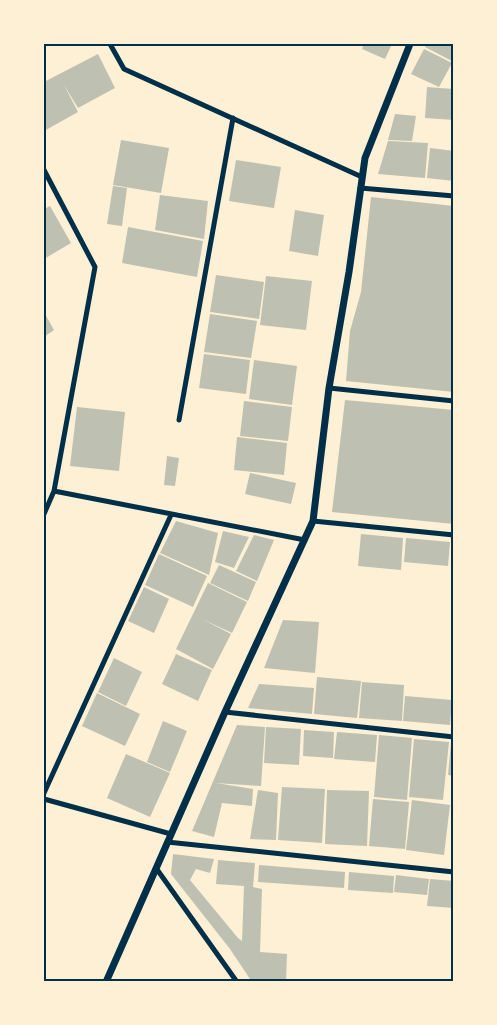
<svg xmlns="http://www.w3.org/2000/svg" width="497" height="1025" font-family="Ubuntu,sans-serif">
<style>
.building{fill:#bec0b2}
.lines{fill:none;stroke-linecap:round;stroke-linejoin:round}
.minor{stroke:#003049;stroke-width:5}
.tertiary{stroke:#003049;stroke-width:7}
.neatline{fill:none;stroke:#003049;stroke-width:2}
</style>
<rect width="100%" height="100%" fill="#fdf0d5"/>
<path class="building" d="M 364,44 L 392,44 L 385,59 L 362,49 Z
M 427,44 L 454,44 L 454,62 L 425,47 Z
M 424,49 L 452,63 L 439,87 L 411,74 Z
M 98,54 L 115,88 L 78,108 L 64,85 L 78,112 L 44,131 L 44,82 Z
M 427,87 L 454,89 L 454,120 L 425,118 Z
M 395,114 L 416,116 L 412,141 L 388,140 Z
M 121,140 L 169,148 L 161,193 L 113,185 Z
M 388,141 L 428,143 L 425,178 L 378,174 Z
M 430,148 L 454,151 L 454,181 L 427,178 Z
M 236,160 L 281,167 L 274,208 L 229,201 Z
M 113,186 L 127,188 L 122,226 L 107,224 Z
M 160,195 L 208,201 L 204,239 L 155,230 Z
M 371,197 L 454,206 L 454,392 L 346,381 L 350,331 L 361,292 Z
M 50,206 L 71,243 L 44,259 L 44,209 Z
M 295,210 L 324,215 L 318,256 L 289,251 Z
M 128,227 L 203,241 L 197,277 L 122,263 Z
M 216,275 L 264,282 L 259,319 L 210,312 Z
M 266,276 L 312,281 L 306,330 L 260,325 Z
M 44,312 L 54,330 L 44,337 Z
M 210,314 L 257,321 L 251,358 L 204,352 Z
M 204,354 L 250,360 L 246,394 L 199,388 Z
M 254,360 L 297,366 L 292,405 L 249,399 Z
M 345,400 L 454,410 L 454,524 L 332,512 Z
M 244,401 L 292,407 L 288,441 L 240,436 Z
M 77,407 L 125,412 L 119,471 L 70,466 Z
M 237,437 L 287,443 L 284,475 L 234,470 Z
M 167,456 L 179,458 L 175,486 L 164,485 Z
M 250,473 L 296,483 L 291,504 L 245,494 Z
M 176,521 L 218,533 L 209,575 L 160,553 Z
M 223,531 L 249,537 L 234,568 L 215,562 Z
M 361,534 L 403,538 L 401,570 L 358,566 Z
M 254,535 L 274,540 L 257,581 L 236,571 Z
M 406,538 L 450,542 L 448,566 L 404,562 Z
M 159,554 L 207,576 L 193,607 L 145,585 Z
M 219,565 L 256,582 L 248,601 L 210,583 Z
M 208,583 L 247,602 L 232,633 L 202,619 L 231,634 L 213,669 L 176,649 Z
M 144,587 L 169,599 L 154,633 L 128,621 Z
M 283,620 L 319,622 L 315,673 L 264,668 Z
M 176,654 L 212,670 L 198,701 L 162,684 Z
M 114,658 L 142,672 L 126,706 L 98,692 Z
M 317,677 L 361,681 L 357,718 L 314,714 Z
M 362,682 L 404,685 L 402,721 L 359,718 Z
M 259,684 L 314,688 L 312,714 L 248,708 Z
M 97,693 L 140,714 L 125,746 L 82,726 Z
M 405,696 L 452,700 L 450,725 L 403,721 Z
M 163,721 L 187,731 L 170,772 L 147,762 Z
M 237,725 L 265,727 L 261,786 L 216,783 L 253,789 L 252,806 L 222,803 L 214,837 L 192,831 Z
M 266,727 L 301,729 L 299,765 L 264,763 Z
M 304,730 L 334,732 L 333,758 L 303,756 Z
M 337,732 L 377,735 L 375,762 L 334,759 Z
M 379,735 L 412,738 L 407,800 L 374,797 Z
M 414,739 L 449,742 L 443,800 L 409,797 Z
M 451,742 L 454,743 L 454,776 L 448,775 Z
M 126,754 L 170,773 L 150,817 L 107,798 Z
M 282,787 L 325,789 L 322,843 L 278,840 Z
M 258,790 L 278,793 L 276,840 L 250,839 Z
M 327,790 L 369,791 L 367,846 L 325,844 Z
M 373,799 L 409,802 L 405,849 L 369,846 Z
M 412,800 L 450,805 L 444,855 L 406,850 Z
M 173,854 L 214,859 L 210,873 L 196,869 L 190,880 L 238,938 L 242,941 L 244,886 L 216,884 L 218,860 L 255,863 L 253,887 L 262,889 L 260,952 L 287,954 L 286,982 L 252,982 L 230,949 L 171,874 Z
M 259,865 L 345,872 L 344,888 L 258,882 Z
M 349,872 L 394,876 L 393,893 L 348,890 Z
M 396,875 L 429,879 L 427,895 L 394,892 Z
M 430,879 L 454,881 L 454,908 L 427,906 Z"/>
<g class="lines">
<path class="minor" d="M 110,44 L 124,69 L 362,177
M 44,170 L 95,267 L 54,491 L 44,514
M 360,188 L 454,196
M 329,388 L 454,401
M 179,420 L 233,118
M 54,491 L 305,540
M 313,521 L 454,535
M 225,712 L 454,737
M 44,793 L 171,515
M 44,799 L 171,834
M 167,842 L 454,872
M 156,868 L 237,982"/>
<path class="tertiary" d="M 106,982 L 225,712 L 313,521 L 329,388 L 349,272 L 365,158 L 410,44"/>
</g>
<rect width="497" height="1025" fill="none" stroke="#fdf0d5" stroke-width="90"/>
<rect x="45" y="45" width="407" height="935" class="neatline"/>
</svg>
